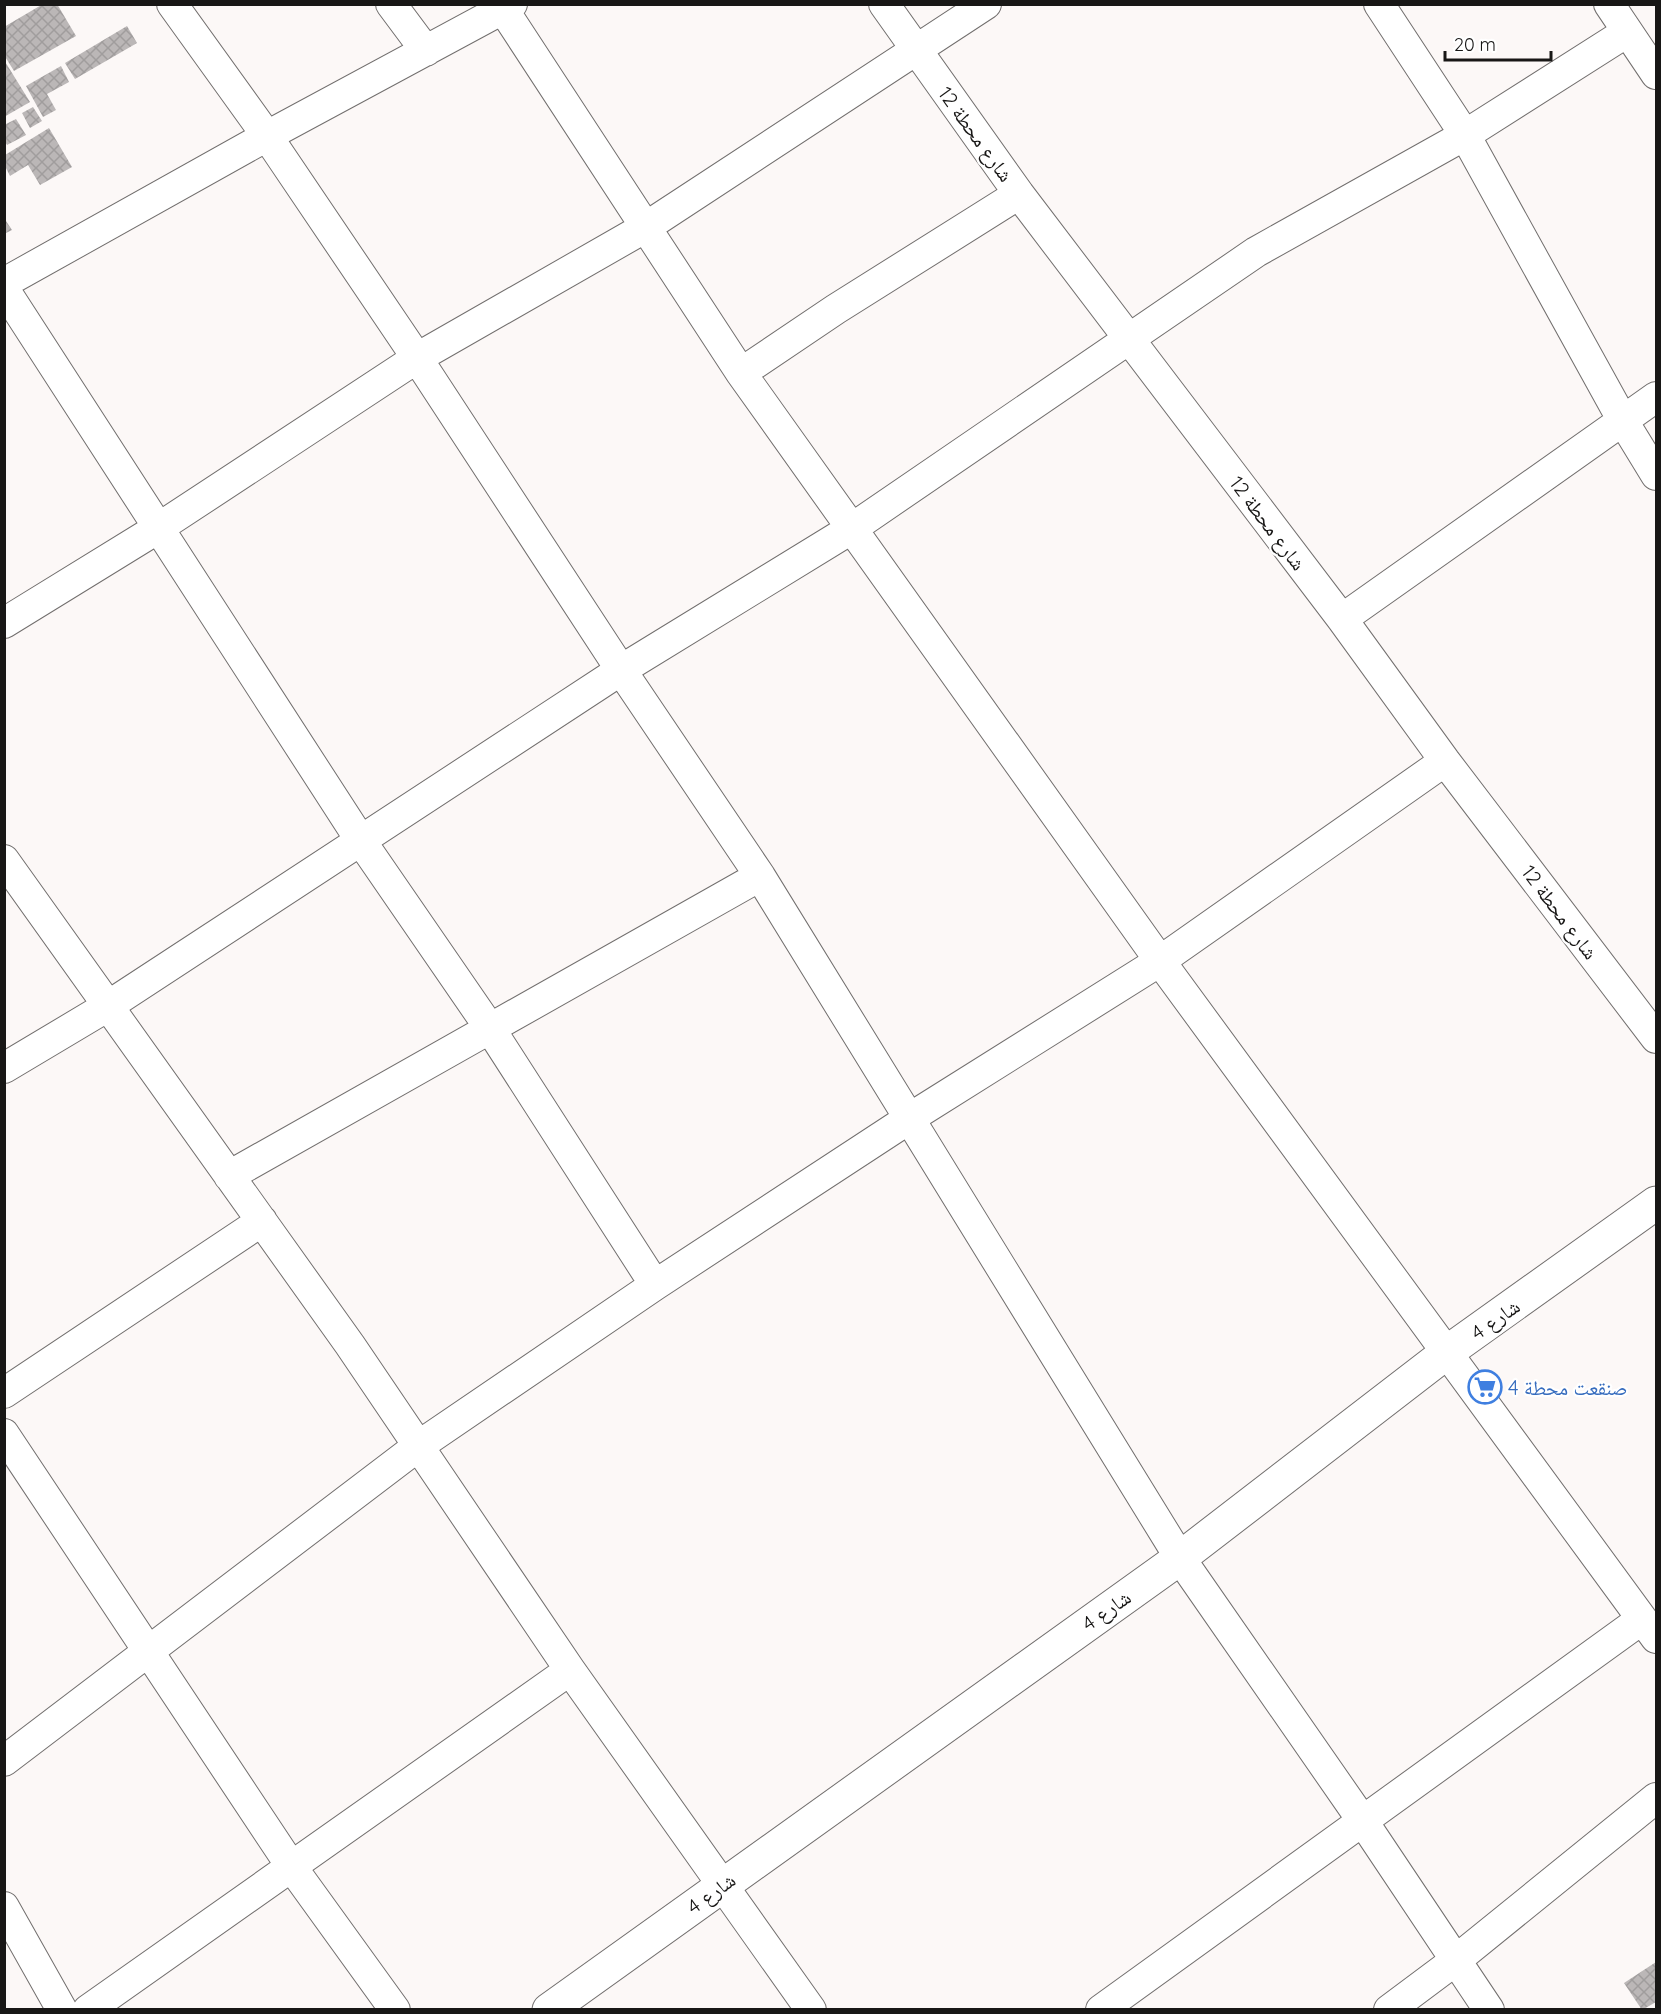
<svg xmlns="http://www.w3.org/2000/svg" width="1661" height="2014" font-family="Quicksand,'Noto Naskh Arabic',sans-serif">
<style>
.building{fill:url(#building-cross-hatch)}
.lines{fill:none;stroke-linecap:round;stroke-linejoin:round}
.minor-casing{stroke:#726f6e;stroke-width:32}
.tertiary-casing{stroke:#726f6e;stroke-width:35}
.minor{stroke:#fff;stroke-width:30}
.tertiary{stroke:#fff;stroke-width:33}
.labels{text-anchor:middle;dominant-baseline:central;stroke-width:4.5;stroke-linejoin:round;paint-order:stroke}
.street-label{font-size:20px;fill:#181716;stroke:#fff}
.shop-label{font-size:20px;fill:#366cbe;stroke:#fff;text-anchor:start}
</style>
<defs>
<pattern id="building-cross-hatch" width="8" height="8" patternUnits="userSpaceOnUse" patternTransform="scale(1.5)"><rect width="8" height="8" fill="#bbb7b7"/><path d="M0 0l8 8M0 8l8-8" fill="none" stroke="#a09d9d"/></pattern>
</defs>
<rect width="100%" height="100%" fill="#fcf8f7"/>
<path class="building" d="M 43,4 L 57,4 L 76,36 L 14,71 L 4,55 L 4,27 Z
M 127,26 L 137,43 L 75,79 L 65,63 Z
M 4,60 L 30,102 L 4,117 Z
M 61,66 L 69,82 L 47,94 L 56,110 L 43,117 L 26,86 Z
M 33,107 L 42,121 L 30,128 L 22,113 Z
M 16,119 L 26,135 L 7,145 L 4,140 L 4,125 Z
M 49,128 L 72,167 L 40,185 L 28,165 L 10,176 L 5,166 L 5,155 Z
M 4,218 L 12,230 L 4,234 Z
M 1656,1962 L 1656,2002 L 1642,2010 L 1624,1983 Z"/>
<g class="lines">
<defs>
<path id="minor" d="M 172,4 L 267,136 L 417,358 L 621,670 L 760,876 L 1180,1558 L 1362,1820 L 1489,2010
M 391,4 L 426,51
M 884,4 L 1019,194 L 1342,619 L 1445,761 L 1656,1038
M 1379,4 L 1465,135 L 1623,421 L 1656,475
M 1609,4 L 1656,74
M 503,9 L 741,373 L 1160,961 L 1656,1638
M 4,283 L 267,136 L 512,4
M 4,289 L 361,841 L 489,1027 L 655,1285
M 741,373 L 836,309 L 1019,194
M 1342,619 L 1656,397
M 4,623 L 160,527 L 417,358 L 646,227 L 986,4
M 4,860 L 350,1345 L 570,1670 L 811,2010
M 4,1068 L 108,1006 L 621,670 L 851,529 L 1256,252 L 1465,135 L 1627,32
M 229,1176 L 760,876
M 4,1393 L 262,1221
M 4,1434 L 291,1866 L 395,2010
M 4,1761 L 417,1447 L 655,1285 L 910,1118 L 1160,961 L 1445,761
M 4,1907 L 62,2010
M 88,2010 L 570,1670
M 1101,2010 L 1642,1619
M 1389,2010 L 1456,1960 L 1656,1798"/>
<path id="tertiary" d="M 549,2010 L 1180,1558 L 1446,1353 L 1656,1203"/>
</defs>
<use href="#minor" class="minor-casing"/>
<use href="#tertiary" class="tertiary-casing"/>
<use href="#minor" class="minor"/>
<use href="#tertiary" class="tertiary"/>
</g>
<defs>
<symbol id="supermarket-ring" viewBox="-11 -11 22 22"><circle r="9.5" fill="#fff" stroke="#3f7fe0" stroke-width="1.5"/><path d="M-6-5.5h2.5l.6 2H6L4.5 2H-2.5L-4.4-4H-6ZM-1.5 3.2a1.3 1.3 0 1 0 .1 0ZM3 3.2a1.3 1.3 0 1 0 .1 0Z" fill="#3f7fe0"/></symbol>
</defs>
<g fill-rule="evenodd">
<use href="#supermarket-ring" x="1466" y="1368" width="38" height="38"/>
</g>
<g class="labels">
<g class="street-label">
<text transform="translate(976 134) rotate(54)">شارع محطة 12</text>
<text transform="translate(1268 523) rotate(53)">شارع محطة 12</text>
<text transform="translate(1560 912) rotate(53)">شارع محطة 12</text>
<text transform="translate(1495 1319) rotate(-35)">شارع 4</text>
<text transform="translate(1106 1610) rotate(-35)">شارع 4</text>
<text transform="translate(711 1893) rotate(-36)">شارع 4</text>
</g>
<g class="shop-label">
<text x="1508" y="1387">صنقعت محطة 4</text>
</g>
</g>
<rect width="1661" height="2014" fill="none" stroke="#181716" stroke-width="12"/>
<path d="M1445 51v9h106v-9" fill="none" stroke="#181716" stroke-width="3"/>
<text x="1454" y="51" font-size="18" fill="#181716" stroke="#ffffff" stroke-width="4.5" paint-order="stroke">20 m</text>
</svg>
